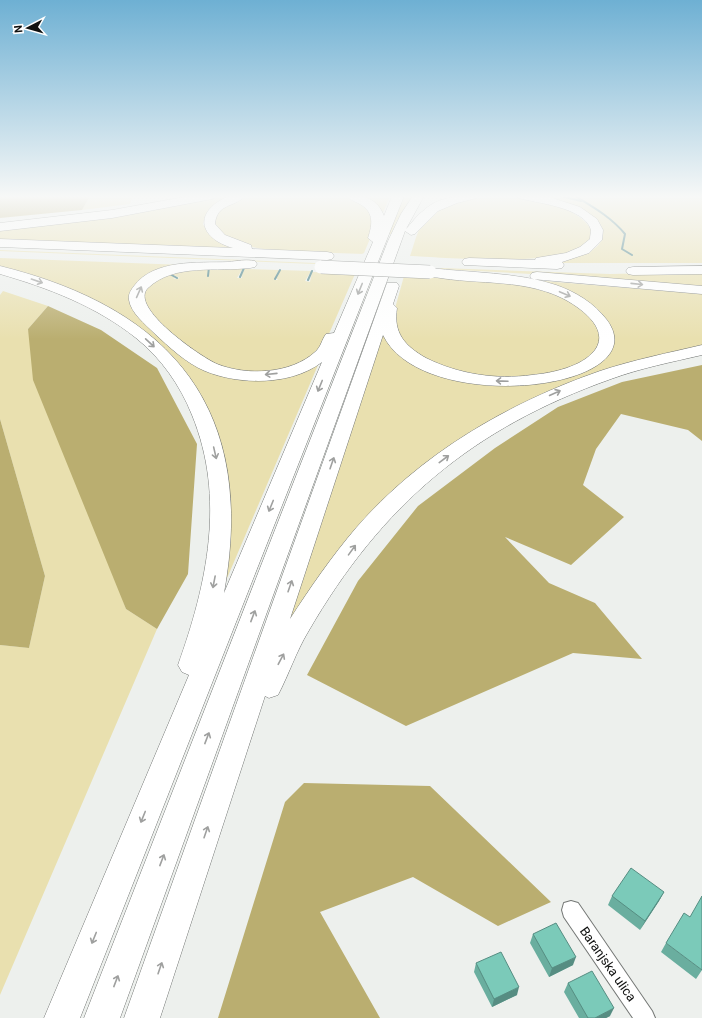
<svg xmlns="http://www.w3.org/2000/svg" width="702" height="1018" font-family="Roboto,sans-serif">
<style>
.green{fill:#e9e0af}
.forest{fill:#baae70}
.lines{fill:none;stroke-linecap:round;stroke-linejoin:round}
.stream{stroke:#427c83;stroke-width:2}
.street-casing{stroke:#747775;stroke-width:2}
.highway-casing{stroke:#747775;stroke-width:1}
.street{fill:#fff;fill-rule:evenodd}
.highway{fill:#fff;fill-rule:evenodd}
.highway-bridge-casing{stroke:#747775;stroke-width:14;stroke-linecap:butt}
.highway-bridge{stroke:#fff;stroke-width:13}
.wall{fill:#6aae9f}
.shaded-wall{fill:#568d82}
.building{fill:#7bcab9;stroke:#568d82}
.oneway{stroke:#9fa09f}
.labels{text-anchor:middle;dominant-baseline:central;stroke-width:3;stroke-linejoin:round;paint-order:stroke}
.near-street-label{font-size:13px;fill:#101110;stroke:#fff}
</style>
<rect width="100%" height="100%" fill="#edf0ed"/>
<path class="green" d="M 90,196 L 133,196 L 130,204 L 82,210 Z
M 220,196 L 234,196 C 220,204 207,208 203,224 C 213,241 229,244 247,251 L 0,241 L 0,229 L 193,202 Z
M 246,196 L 347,196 L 355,199 L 373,214 L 372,234 L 364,253 L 362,253 L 364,254 L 277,251 L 257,248 L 248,246 L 218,233 L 213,218 L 215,214 L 236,200 Z
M 359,196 L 390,196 L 383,213 L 367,200 Z
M 403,196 L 413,196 L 396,222 L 391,234 L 388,234 Z
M 534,196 L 702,196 L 702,263 L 545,263 C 563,260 604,256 603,232 C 603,228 599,221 596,219 C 581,211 551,203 534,196 Z
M 493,197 C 525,197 574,202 592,230 C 592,233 592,237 591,239 C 576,270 441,257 410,256 C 414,245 417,230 424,221 C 439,202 470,198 493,197 Z
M 0,250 L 315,263 L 315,264 L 0,251 Z
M 0,258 L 184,265 L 132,292 L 176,349 L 245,378 L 318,365 L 222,590 L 224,463 L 149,336 L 114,312 L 92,299 L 43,279 L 0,267 Z
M 209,267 L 208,270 L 210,267 L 243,268 L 237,278 L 242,278 L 241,274 L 244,269 L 279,270 L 274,280 L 278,280 L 276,278 L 280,270 L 311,271 L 305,281 L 310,282 L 312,272 L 355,274 L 325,343 L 305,362 L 279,370 L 258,372 L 232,370 L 206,360 L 164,327 L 145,307 L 144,289 L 168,273 L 175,278 L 173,278 L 175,279 L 180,278 L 169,273 Z
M 441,268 L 610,274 L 702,272 L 702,287 L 607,278 L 440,269 Z
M 404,276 L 511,282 L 562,296 L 592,316 L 600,334 L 599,343 L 595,351 L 588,357 L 578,364 L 555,372 L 513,377 L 490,377 L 443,367 L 426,360 L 403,344 L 394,327 L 394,312 Z
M 531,280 L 702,294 L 702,347 L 647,358 L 443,452 L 284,638 L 286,622 L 382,334 L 392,346 L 401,354 L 429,370 L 530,384 L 565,378 L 612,340 C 611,332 610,326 606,319 C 597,304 549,288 531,280 Z
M 3,291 L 48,306 L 28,329 L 126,609 L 157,629 L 0,995 L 0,645 L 29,648 L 45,576 L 0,419 L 0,295 Z"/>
<path class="forest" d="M 0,196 L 90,196 L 82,210 L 0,218 Z
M 48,306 L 101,330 L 157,368 L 197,444 L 188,574 L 157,629 L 126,609 L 33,380 L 28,329 Z
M 702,365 L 702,441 L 688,430 L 621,414 L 596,449 L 583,485 L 624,517 L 571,565 L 505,537 L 549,583 L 595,603 L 642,659 L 573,653 L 406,726 L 307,675 L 358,581 L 418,506 L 495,448 L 558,407 L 622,382 Z
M 0,419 L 45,576 L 29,648 L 0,645 Z
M 304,783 L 430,786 L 551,902 L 498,926 L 413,877 L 320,912 L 380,1018 L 218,1018 L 285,802 Z"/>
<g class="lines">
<path class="stream" d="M 561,196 L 581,201
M 575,196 C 593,207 611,217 625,234 L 622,249 L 632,255
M 168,273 L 177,278
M 208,276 L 209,267
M 240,277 L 244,268
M 275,279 L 280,270
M 308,280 L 312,271"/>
<defs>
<path id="street" d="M 571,901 L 578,903 L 652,1011 L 655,1018 L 633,1018 L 564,917 L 562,910 L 564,903 Z"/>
<path id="highway" d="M 190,196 L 217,196 L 212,199 L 112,218 L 0,231 L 0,223 L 112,210 Z
M 229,196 L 245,196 C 234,208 217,203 215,224 L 225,235 L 251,245 L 252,249 L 327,252 L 332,253 L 334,256 L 332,259 L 327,260 L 0,247 L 0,239 L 233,248 C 198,238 193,211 229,196 Z
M 348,196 C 365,196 377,198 384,216 L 392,196 L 404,196 L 80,1018 L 44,1018 L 189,675 L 182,672 L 178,665 C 207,584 226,498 192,415 C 180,385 161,358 136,338 C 96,306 48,288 0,274 L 0,266 C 174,309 257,411 224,593 L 322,362 C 291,386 239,385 205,371 C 186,363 169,347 154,333 C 145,324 131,313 129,300 C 128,294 131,290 134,286 C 154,259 198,263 228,262 C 237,261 246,259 255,261 L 257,264 L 255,267 L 250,268 C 218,272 174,263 148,288 C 128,307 201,357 217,364 C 247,376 291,374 315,352 C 321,347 322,339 326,334 L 334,333 L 373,242 L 368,238 C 373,223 374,211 358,203 C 354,201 350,200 348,196 Z
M 413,196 L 424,196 L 406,229 C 412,223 416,216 423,211 C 439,196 458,196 478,196 L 477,198 L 457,203 L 438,211 L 415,234 L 411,235 L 405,231 L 120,1018 L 84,1018 L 388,241 L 401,214 Z
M 517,196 L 546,196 L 580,207 L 597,219 L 603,230 L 602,240 L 589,253 L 562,262 L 564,265 L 562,268 L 557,269 L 464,265 L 462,262 L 464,259 L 469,258 L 535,260 L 536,258 L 566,253 L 580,247 L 590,239 C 590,236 591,232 591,230 C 585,207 536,203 518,198 Z
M 702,266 L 702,274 L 633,275 L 628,274 L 626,271 L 628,268 L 633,267 Z
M 430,268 C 471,273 516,272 556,285 C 576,292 594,303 607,320 C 659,391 422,417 383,335 L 290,619 C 310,588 332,556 356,528 C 420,454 508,403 600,371 C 633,360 668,353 702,345 L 702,355 C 672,362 641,368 611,379 C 473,428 382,504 308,632 C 296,652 289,674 278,695 L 269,698 L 265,696 L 160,1018 L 124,1018 L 387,283 L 397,283 L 399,286 L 393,304 L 397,308 C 393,333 405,346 426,358 C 458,374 496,380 532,375 C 552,373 582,367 595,350 C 611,328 578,306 562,298 C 519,277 470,286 425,275 L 423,272 L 425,269 Z
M 537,272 L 702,286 L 702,294 L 532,279 L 530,276 L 532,273 Z"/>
</defs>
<use href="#street" class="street-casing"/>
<use href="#highway" class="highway-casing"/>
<use href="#street" class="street"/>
<use href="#highway" class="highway"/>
<defs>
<path id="highway-bridge" d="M 321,267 L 430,272"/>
</defs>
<use href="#highway-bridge" class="highway-bridge-casing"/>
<use href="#highway-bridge" class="highway-bridge"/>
</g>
<path class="wall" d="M 664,892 L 659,901 L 640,930 L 608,905 L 612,896 Z
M 533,934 L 573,965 L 549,977 L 530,943 Z
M 666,943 L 702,970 L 696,979 L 661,952 Z
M 476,963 L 517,995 L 492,1007 L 474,972 Z
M 568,983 L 610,1016 L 606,1018 L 579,1018 L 564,992 Z"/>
<path class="shaded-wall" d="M 664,892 L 659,901 L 640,930 L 645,921 Z
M 576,957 L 573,965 L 549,977 L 552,968 Z
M 519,987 L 517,995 L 492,1007 L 494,999 Z
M 614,1008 L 610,1016 L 606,1018 L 595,1018 Z"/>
<path class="building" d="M 631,868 L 664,892 L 645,921 L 612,896 Z
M 702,896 L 702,970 L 666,943 L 684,913 L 690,917 Z
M 556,923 L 576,957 L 552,968 L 533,934 Z
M 501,952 L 519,987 L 494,999 L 476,963 Z
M 592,971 L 614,1008 L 595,1018 L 588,1018 L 568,983 Z"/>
<defs><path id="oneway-shaft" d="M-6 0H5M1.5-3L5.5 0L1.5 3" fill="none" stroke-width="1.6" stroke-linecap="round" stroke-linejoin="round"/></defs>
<g class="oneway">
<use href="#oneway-shaft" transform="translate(37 281) rotate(19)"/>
<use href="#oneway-shaft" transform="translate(637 284) rotate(6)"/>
<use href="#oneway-shaft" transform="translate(360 289) rotate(112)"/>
<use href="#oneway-shaft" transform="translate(139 292) rotate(-66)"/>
<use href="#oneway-shaft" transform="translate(565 294) rotate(23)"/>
<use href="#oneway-shaft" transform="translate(150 343) rotate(43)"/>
<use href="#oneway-shaft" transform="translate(271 374) rotate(174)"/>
<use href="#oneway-shaft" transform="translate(502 381) rotate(-178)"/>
<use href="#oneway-shaft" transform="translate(320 386) rotate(112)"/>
<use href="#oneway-shaft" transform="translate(555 393) rotate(-24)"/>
<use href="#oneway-shaft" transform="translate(215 453) rotate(77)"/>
<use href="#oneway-shaft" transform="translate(444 459) rotate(-37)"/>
<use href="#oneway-shaft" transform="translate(332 463) rotate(-71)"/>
<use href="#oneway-shaft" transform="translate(271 506) rotate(112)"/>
<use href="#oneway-shaft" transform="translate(352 550) rotate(-54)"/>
<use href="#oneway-shaft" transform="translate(214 582) rotate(101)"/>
<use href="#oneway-shaft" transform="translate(290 586) rotate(-71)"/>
<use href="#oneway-shaft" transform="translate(253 616) rotate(-69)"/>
<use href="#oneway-shaft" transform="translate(281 659) rotate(-62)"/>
<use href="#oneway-shaft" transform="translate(207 738) rotate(-69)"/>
<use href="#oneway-shaft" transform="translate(143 817) rotate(112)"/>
<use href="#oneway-shaft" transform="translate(206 832) rotate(-71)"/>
<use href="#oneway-shaft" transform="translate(162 860) rotate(-69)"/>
<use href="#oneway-shaft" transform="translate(94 938) rotate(112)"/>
<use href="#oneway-shaft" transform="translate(160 968) rotate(-71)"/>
<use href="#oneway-shaft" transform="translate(116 981) rotate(-69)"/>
</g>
<linearGradient id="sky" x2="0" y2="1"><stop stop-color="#6eb0d3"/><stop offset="0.58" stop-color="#f7f8f7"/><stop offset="1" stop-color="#f7f8f7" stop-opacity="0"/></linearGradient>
<rect width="702" height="339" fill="url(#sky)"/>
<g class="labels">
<g class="near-street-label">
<text transform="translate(608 964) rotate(55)">Baranjska ulica</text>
</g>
</g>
<g transform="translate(28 28) rotate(264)" stroke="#ffffff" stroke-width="3" paint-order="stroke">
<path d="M0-3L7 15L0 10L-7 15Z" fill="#101110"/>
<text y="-6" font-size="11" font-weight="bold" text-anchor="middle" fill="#101110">N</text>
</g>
</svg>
